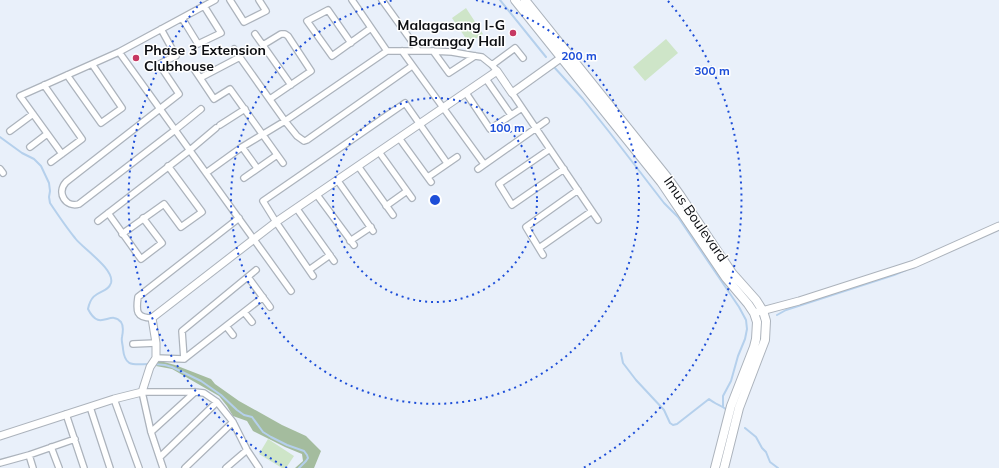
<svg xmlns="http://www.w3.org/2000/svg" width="999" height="468" font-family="Mulish,sans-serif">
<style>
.green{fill:#cee5c8}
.forest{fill:#a4bc9e}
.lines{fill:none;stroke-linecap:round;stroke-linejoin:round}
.stream{stroke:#b5d0ec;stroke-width:2}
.minor-casing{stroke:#acb3bc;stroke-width:8}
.tertiary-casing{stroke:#acb3bc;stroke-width:9}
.secondary-casing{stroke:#acb3bc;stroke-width:10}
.minor{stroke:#fff;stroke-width:5.5}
.tertiary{stroke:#fff;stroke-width:7}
.secondary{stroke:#fff;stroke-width:8}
.ring{fill:none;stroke:#1d4ed8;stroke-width:2;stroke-dasharray:2 4}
.poi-dot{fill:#c63862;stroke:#fff;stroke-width:1.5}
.labels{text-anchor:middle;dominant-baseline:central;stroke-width:3;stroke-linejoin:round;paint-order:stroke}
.poi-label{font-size:14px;font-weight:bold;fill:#0d0f13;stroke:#fff;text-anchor:end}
.street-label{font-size:14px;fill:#0d0f13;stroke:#fff}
.centre{fill:#1d4ed8;stroke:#fff;stroke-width:2}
.ring-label{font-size:12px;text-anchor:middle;font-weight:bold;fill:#1d4ed8;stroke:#fff;stroke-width:3;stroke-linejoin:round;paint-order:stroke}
</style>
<rect width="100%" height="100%" fill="#e9f0fa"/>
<path class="green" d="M 466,8 L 483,34 L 469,43 L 452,18 Z
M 666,39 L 678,53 L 645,81 L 633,67 Z
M 268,439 L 294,456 L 286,468 L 282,468 L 259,454 Z"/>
<path class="forest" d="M 158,362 L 164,362 L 175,365 L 211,379 L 215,384 L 239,401 L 282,425 L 306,436 L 321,451 L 314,468 L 295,468 L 303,461 L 302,454 L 285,447 L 253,431 L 247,421 L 233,416 L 227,406 L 219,396 L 172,369 L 156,366 Z"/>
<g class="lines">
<path class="stream" d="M 500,0 L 546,57
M 554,67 L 583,99 L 610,133 L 664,203 L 678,217 L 739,307 L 746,320 L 747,329 L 745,339 L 738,356 L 731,381 L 723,396 L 723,407
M 0,137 L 22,153 L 34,159 L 41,166 L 49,183 L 50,191 L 49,197 L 50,203 C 58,215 66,227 75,238 C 82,248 115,269 111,283 C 107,295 92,288 88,309 C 100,333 110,309 121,322 C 124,326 123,332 122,337 C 121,341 123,345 123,349 C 125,368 134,364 150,364
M 777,315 L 786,310 L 894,275 L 906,270
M 621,353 L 623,363 L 636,380 L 664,410 L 670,423 L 673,425 L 677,424 L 709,399 C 715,404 722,406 727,410
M 154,364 L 165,365 L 172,367 L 201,381 L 221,395 L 237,410 L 244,415 L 252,417 L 263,432 L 271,437 L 287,445 L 304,451 L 307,455 L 308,458 L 306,461 L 299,468
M 745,428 L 756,437 L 762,448 L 766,452 L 770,462 L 778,468"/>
<defs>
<path id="minor" d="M 230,0 L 244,22 L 266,11 L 259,0
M 352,0 L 387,51
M 382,0 L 418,50
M 182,18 L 198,44 L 221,33 L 204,6
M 161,29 L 176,56 L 159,64 L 179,94 L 66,182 C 56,193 66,208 79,204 L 175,130 L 201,109
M 255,34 L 291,85
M 351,43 L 328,10 L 307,21 L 332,56 L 371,28
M 263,45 L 281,34 L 285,34 L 288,36 L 311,71 L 270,99
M 234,49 L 285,121 L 297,136 L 304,141 L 307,140 L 412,66
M 402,51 L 484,164
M 433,51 L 449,73 L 475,56
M 119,52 L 291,291
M 492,65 L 515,48 L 523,58
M 194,69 L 214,99 L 230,89 L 283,163
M 67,75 L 101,123 L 122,108 L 92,64
M 200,78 L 240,57
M 486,79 L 511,115
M 44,85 L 82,139 L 51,162
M 466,93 L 490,129 L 522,108
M 512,93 L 598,220
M 220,125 L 245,109
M 10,131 L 33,114
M 399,138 L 431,182
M 30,147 L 47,134
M 242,147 L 257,168
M 550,149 L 499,184 L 512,205 L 564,169
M 379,152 L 412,198
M 62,154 L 20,96 L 119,52 L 215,0
M 358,166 L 393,215
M 0,169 L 3,173
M 478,169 L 546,121
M 206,173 L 242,147 L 285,121 L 387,51 L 433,51 L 452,52 L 475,56 L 482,57 L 492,65 L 497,71
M 428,177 L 457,157
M 244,178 L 277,155
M 338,181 L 373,231
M 317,195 L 354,245
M 386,206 L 407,191
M 297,209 L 334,261
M 108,213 L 141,259 L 162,243 L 143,218
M 98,221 L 190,150 L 216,128
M 122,234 L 164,204 L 181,227 L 202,212 L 168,166
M 350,241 L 371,227
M 539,248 L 592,211
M 543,255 L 526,227 L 578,190
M 309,270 L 330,255
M 313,276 L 276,222 L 263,201 L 405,103 L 447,163
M 248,277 L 270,307
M 244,312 L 252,322
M 152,318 C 136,318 136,311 138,297 L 239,218
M 226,326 L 233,335
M 133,344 L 156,343
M 156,358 L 184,359 L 263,297
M 184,359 L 182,331 L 256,270
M 114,399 L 139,468
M 90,407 L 110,468
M 66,414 L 84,468
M 151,432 L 195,392
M 51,447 L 59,468
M 29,455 L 33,468
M 160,457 L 217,402
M 0,463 L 29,455 L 75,439
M 163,468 L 151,432 L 142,392 L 195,392 L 204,393 L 217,402 L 233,422 L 247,450 L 259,468
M 185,468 L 233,422
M 226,468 L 247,450"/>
<path id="tertiary" d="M 754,313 L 799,301 L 914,264 L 999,226
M 0,436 L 114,399 L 142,392 L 150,367 L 156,358 L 156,343 L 152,318 L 254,239 L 276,222 L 497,71 L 512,93 L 565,55"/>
<path id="secondary" d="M 515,0 L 661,182 L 726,278 L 748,304 L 754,313 L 757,322 L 756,339 L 754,347 L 731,406 L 715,468
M 525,0 L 667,177 L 680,195 L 732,273 L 756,300 L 763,311 L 766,321 L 765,340 L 739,408 L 724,468"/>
</defs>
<use href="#minor" class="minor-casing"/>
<use href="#tertiary" class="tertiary-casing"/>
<use href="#secondary" class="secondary-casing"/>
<use href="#minor" class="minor"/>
<use href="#tertiary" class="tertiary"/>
<use href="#secondary" class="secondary"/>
</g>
<g class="ring">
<circle cx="435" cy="200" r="102"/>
<path d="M476 0A204 204 0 1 1 394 0"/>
<path d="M287 468A306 306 0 0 1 202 1M668 1A306 306 0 0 1 583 468"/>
</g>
<g class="poi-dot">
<circle cx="513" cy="33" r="4"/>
<circle cx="136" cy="58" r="4"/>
</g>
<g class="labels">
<g class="poi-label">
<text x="505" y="25">Malagasang I-G<tspan x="505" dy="16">Barangay Hall</tspan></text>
<text x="144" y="50" text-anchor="start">Phase 3 Extension<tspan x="144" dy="16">Clubhouse</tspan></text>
</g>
<g class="street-label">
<text transform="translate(696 219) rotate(55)">Imus Boulevard</text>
</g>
</g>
<circle cx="435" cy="200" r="6" class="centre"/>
<g class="ring-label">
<text x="579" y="60">200 m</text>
<text x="712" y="75">300 m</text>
<text x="507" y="132">100 m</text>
</g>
</svg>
